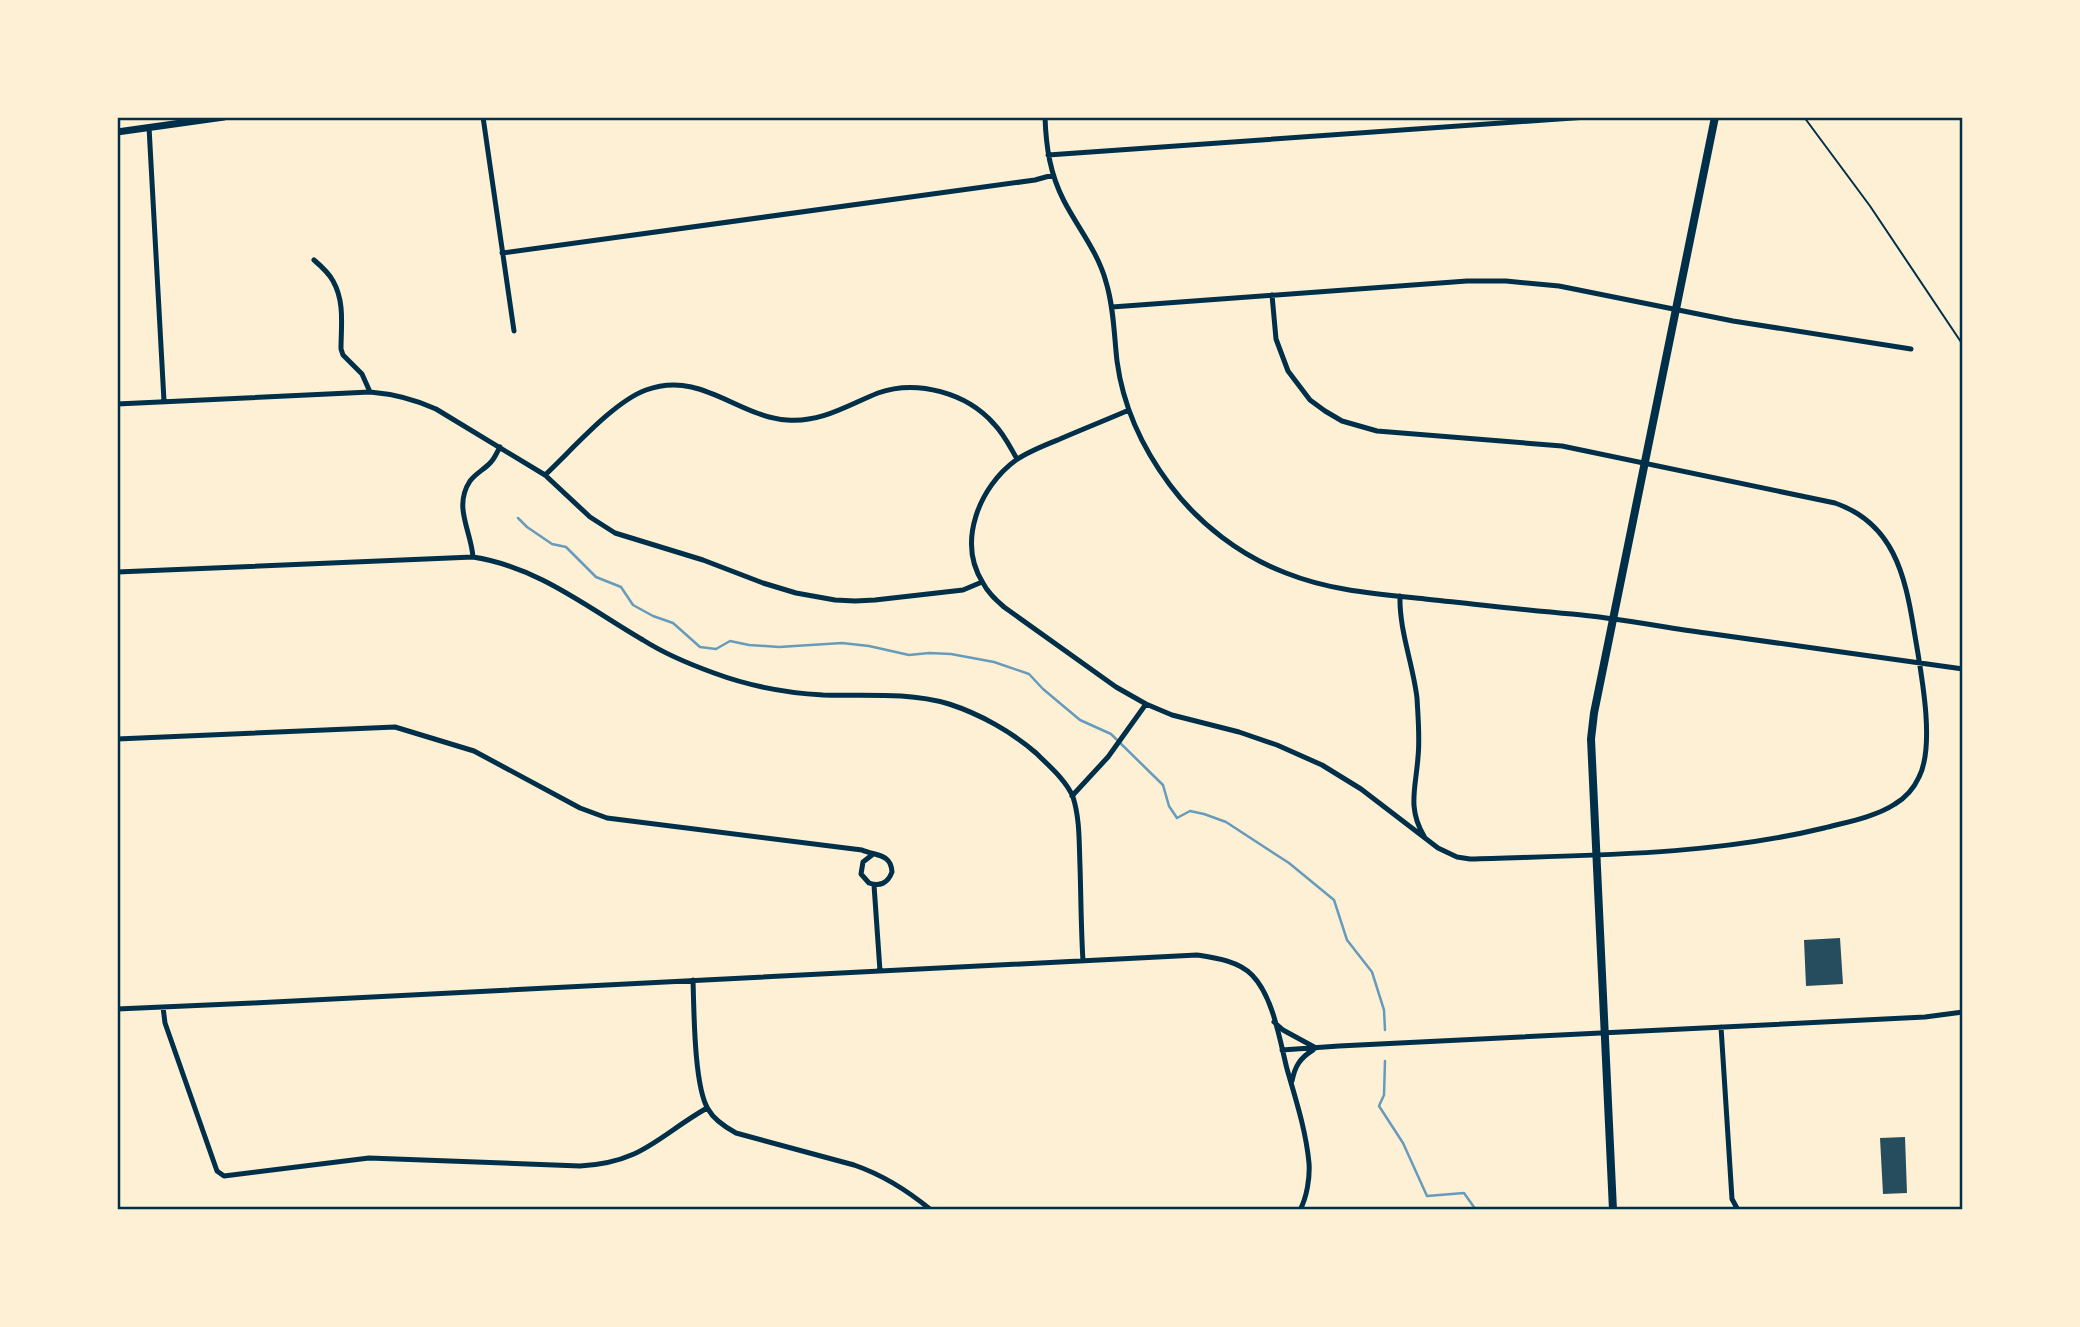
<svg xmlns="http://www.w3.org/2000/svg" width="2080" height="1327" font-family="'Exo 2',sans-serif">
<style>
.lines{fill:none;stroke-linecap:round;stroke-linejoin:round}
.stream{stroke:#669bbc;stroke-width:2.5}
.building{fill:#264d5e}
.path{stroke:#003049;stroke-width:2}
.minor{stroke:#003049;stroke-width:5}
.tertiary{stroke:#003049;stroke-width:7}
.secondary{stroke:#003049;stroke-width:8}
.neatline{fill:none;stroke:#003049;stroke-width:2.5}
</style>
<rect width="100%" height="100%" fill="#fdf0d5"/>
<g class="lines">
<path class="stream" d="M 518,518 L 527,527 L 552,544 L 566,547 L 596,577 L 621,587 L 633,605 L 653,616 L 673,623 L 700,647 L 716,649 L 730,641 L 749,645 L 779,647 L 842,643 L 869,646 L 909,655 L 929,653 L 951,654 L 994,662 L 1029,674 L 1043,689 L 1080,720 L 1111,734 L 1163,785 L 1169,806 L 1177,818 L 1190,811 L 1204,814 L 1226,822 L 1289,863 L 1334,900 L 1347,940 L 1372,972 L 1384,1010 L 1385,1030
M 1385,1061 L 1384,1095 L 1379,1106 L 1403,1143 L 1427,1196 L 1464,1193 L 1476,1210"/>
</g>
<path class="building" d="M 1840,938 L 1843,984 L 1806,986 L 1804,940 Z
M 1905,1137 L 1907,1193 L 1883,1194 L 1880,1138 Z"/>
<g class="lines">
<path class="path" d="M 1804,117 L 1870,206 L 1963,345"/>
<path class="minor" d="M 483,117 L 514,331
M 1045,117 C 1046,147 1050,174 1064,201 C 1078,228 1098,252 1106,282 C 1114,308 1114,335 1117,361 C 1123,406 1143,449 1170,485 C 1199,524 1241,556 1286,573 C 1331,591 1378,594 1425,599 C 1474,604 1523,610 1572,614 C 1617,618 1662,627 1706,633 C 1792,645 1877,657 1963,669
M 149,127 L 164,401
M 1048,155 L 1587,117
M 502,253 L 1035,180 L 1053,175
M 314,260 C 321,266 329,273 333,281 C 345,302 341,326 341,349 L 343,355 L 362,374 L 370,392
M 1112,307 L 1467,281 L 1506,281 L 1559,286 L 1733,321 L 1911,349
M 117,404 L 370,392 C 394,394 414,399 436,409 L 545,475 L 590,517 L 615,533 L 703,560 L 763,583 L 796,593 L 835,600 L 855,601 L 875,600 L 963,590 L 982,582
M 1129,410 C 1106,420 1083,429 1060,439 C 1045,445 1029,451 1016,460 C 979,487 957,542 983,583 C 988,593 996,600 1004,607 L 1116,687 L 1146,704 L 1172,715 L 1239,732 L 1277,745 L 1322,765 L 1361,789 L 1438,848 L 1457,857 L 1470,859 C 1588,855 1709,856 1824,828 C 1847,822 1875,817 1895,804 C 1905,798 1914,788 1919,777 C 1936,744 1920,667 1914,630 C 1905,574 1893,523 1835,503 L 1562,446 L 1377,431 L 1342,421 L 1325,411 L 1310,400 L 1288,371 L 1276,339 L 1272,295
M 545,475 C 572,450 613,402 646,390 C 701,370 736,416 787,420 C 821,423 848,405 878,393 C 917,379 967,393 994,424 C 1004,434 1010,447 1017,459
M 473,557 C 471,530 453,507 470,481 C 476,473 485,469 491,462 C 495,458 497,452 500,447
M 117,572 L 473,557 C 538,567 588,608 643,640 C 665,654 689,664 714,673 C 749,686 786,693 823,695 C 864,696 908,692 949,704 C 980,714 1012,732 1036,753 C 1049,766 1066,780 1073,797 C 1080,819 1079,843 1080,866 C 1081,897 1081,929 1083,961
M 1400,596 C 1399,630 1413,664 1417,698 C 1418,717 1420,738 1418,757 C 1416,787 1407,808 1424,836
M 117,739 L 395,727 L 474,751 L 580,808 L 607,818 L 862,850 C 875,856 891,853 892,872 C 888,883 880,887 869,883 L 861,874 L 863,862 L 872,855
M 1072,796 L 1108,757 L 1146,704
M 874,885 L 880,971
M 693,980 C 694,1010 694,1086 708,1109 C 714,1120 725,1127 736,1133 L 854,1165 C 883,1175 907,1190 931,1210
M 163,1007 L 165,1023 L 217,1171 L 224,1176 L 369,1158 L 580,1166 C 642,1163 658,1136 707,1108
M 117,1009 L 253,1003 L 1197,955 C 1216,958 1238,961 1252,975 C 1273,996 1280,1041 1287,1069 C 1296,1100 1306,1131 1309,1163 C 1310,1177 1307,1197 1300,1210
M 1274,1022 L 1283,1030 L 1316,1048
M 1721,1027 L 1732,1199 L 1738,1210
M 1282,1050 L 1339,1046 L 1925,1017 L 1963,1012
M 1292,1081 C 1295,1066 1300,1058 1313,1050"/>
<path class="tertiary" d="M 117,132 L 224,117"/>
<path class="secondary" d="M 1613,1210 L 1591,739 L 1594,713 L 1715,117"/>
</g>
<rect width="2080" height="1327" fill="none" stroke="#fdf0d5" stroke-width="238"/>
<rect x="119" y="119" width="1842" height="1089" class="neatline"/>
</svg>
